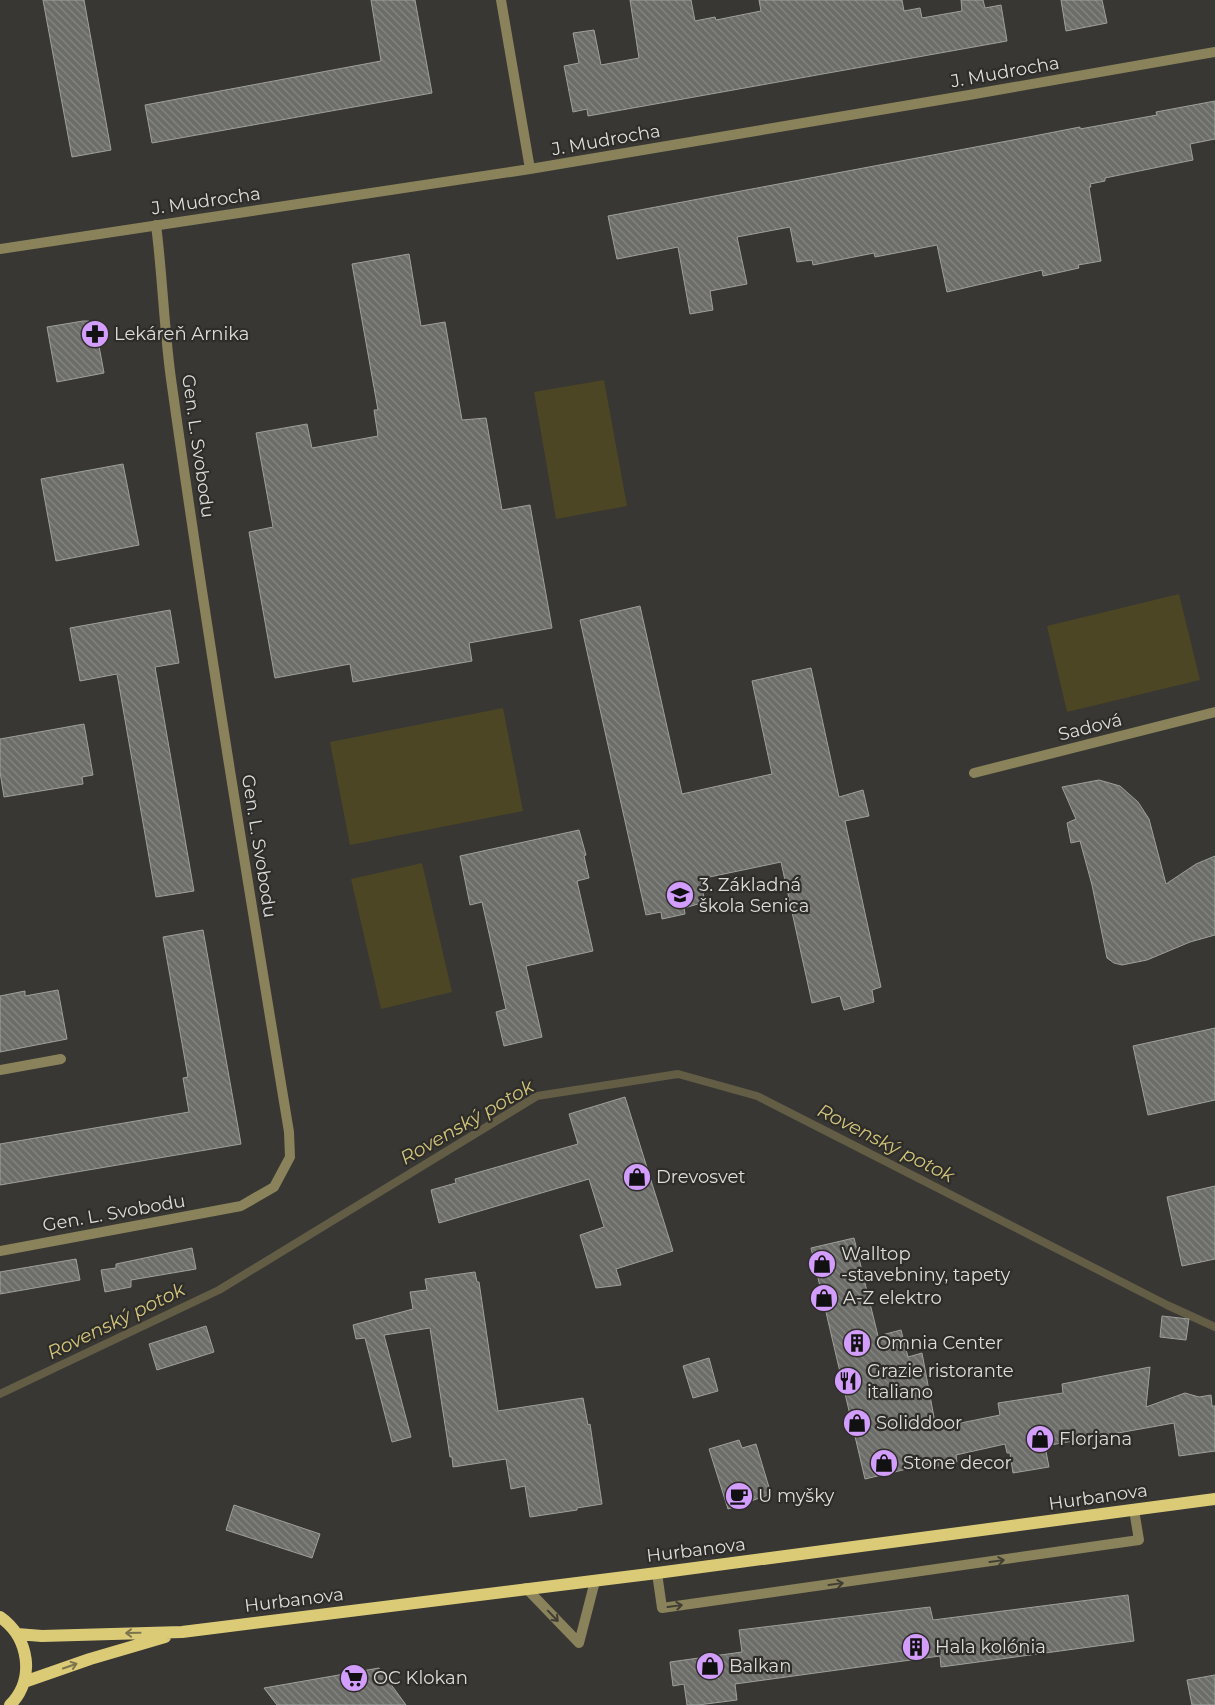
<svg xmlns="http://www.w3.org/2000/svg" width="1215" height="1705" font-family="Montserrat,sans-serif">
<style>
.pitch{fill:#4c4624}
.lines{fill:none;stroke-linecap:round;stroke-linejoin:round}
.stream{stroke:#625d44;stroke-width:8}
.building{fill:url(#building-back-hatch);stroke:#9f9f9b}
.lane{stroke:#89825a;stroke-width:10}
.street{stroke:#89825a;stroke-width:10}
.primary{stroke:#dbcb77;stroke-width:12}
.oneway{stroke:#403e34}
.oneway2{stroke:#7c744d}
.labels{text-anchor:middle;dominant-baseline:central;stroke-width:4.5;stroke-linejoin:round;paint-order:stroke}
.street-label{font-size:18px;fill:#dddddb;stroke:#2e2d2a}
.poi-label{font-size:18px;fill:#dddddb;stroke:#2e2d2a;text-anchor:start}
.water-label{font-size:19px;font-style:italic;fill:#d3c57b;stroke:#2e2d2a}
</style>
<defs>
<pattern id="building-back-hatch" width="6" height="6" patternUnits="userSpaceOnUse" patternTransform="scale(1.25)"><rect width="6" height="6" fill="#6c6c68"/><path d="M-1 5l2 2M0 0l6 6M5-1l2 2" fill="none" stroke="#878784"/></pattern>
</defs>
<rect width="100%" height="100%" fill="#383734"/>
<path class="pitch" d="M 604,380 L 627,506 L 556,519 L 534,392 Z
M 1179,594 L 1200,680 L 1067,712 L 1047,626 Z
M 503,708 L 523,811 L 350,845 L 330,742 Z
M 422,863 L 452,992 L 381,1009 L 351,879 Z"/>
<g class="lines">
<path class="stream" d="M 0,1394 L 219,1290 L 537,1096 L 678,1074 L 757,1096 L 1167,1305 L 1215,1327"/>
</g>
<path class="building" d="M 43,0 L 84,0 L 111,150 L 72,157 Z
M 371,0 L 415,0 L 432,93 L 152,143 L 145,105 L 381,61 Z
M 630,0 L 691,0 L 695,21 L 715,17 L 716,20 L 761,11 L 759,0 L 902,0 L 904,11 L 920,8 L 922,18 L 962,11 L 961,0 L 983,0 L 985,8 L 1001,5 L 1007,41 L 588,116 L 587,109 L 573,112 L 564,66 L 579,63 L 573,33 L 594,30 L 601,65 L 639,58 Z
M 1061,0 L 1102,0 L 1107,23 L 1066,31 Z
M 1215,101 L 1215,139 L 1190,144 L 1193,160 L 1105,178 L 1105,181 L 1090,184 L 1091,187 L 1089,187 L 1101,261 L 1078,265 L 1079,268 L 1043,276 L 1042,270 L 947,292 L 937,245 L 875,257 L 874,253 L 813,265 L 812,260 L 797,262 L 790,227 L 737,237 L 747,284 L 710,291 L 713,310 L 690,314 L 678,247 L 617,259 L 608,216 L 1034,136 L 1080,127 L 1080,129 L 1157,115 L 1156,112 Z
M 409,254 L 421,326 L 445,322 L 462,420 L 486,418 L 502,510 L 530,505 L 552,628 L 469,643 L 472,661 L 353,682 L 350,664 L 275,678 L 249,532 L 273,527 L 256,433 L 307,424 L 312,448 L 378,436 L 374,410 L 378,410 L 352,264 Z
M 83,321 L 89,321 L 96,330 L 104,373 L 57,382 L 47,327 Z
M 123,464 L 139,545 L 56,561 L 41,479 Z
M 640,606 L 682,794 L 772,774 L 752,681 L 811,668 L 839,797 L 863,790 L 869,816 L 845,821 L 881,987 L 872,990 L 874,1002 L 844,1010 L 840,996 L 812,1003 L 781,862 L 700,879 L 705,902 L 684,908 L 685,914 L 662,919 L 661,912 L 646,915 L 580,620 Z
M 170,610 L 179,663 L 155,667 L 194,891 L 156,897 L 117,674 L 80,681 L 70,628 Z
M 84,724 L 93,775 L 82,777 L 83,784 L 4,797 L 0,772 L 0,739 Z
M 1099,780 L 1120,786 L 1138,802 L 1149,819 L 1166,884 L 1196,864 L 1215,856 L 1215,935 L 1190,942 L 1147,960 L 1122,965 L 1114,963 L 1107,958 L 1092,885 L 1080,841 L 1071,843 L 1067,823 L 1076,819 L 1062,787 Z
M 579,830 L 586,855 L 584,856 L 589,878 L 577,881 L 593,951 L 526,966 L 542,1037 L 504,1046 L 496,1012 L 506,1009 L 482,902 L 470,905 L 460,856 Z
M 203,930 L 241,1144 L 0,1185 L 0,1144 L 189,1112 L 183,1078 L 188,1077 L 163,937 Z
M 58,990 L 67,1039 L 0,1052 L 0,996 L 25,991 L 25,996 Z
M 1215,1028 L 1215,1100 L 1148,1115 L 1133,1046 Z
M 625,1097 L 673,1251 L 616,1269 L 621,1285 L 596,1288 L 580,1235 L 604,1227 L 589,1179 L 439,1223 L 431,1190 L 456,1183 L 455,1179 L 578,1144 L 569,1114 Z
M 1215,1186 L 1215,1259 L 1182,1266 L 1167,1197 Z
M 854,1238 L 878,1336 L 901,1330 L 908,1357 L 922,1353 L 936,1428 L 1000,1415 L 998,1403 L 1063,1393 L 1062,1384 L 1150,1367 L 1146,1407 L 1185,1393 L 1199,1397 L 1211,1395 L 1212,1406 L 1215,1406 L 1215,1451 L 1179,1456 L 1174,1423 L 1045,1446 L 1049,1467 L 1013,1473 L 1010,1453 L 1007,1453 L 1005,1444 L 956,1455 L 957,1462 L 932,1467 L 932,1463 L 865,1479 L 811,1248 Z
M 192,1248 L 196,1269 L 131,1280 L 131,1287 L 105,1292 L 101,1270 L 116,1268 L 116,1264 Z
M 76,1259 L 80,1280 L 0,1294 L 0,1272 Z
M 475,1272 L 477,1282 L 479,1282 L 498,1411 L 583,1398 L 588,1425 L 590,1424 L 602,1504 L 577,1508 L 577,1510 L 530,1517 L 525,1486 L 511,1489 L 506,1459 L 453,1467 L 452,1457 L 450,1457 L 430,1328 L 384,1335 L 411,1437 L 392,1442 L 365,1338 L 356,1339 L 353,1325 L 413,1309 L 410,1292 L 427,1290 L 425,1279 Z
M 1162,1316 L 1189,1319 L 1186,1340 L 1160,1337 Z
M 206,1326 L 214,1352 L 157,1370 L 149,1344 Z
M 709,1358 L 718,1391 L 693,1398 L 683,1366 Z
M 739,1440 L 742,1448 L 756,1444 L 771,1494 L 728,1509 L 709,1449 Z
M 234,1505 L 320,1534 L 312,1558 L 226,1530 Z
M 1128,1595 L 1134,1641 L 941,1667 L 940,1656 L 735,1684 L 737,1700 L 698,1705 L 687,1705 L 684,1684 L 673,1686 L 670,1662 L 742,1652 L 739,1630 L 930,1607 L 933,1620 Z
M 379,1668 L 406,1705 L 277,1705 L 264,1688 Z
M 1215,1675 L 1215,1705 L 1192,1705 L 1187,1680 Z"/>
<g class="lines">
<path class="lane" d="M 974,773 L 1215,712
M 657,1573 L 662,1608 L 1139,1540 L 1134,1510
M 526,1588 L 579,1643
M 579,1643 L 595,1581"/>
<path class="street" d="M 501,0 L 530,169
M 0,249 L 530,169 L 969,95 L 1215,52
M 0,1070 L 61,1059
M 0,1251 L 241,1206 L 274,1187 L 290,1157 L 289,1132 C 248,884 207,635 172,386 C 164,333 163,279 156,225"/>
<path class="primary" d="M 0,1617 C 29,1637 36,1679 10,1705
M 17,1634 L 42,1636 L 182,1632 L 657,1573 L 1215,1499
M 24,1682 L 90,1659 L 165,1637"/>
</g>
<defs><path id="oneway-shaft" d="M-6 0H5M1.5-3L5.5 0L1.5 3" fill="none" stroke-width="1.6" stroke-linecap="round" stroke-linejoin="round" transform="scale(1.25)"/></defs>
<g class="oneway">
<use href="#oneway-shaft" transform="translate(997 1561) rotate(-8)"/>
<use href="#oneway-shaft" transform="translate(836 1584) rotate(-8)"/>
<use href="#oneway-shaft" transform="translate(675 1606) rotate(-8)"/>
<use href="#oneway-shaft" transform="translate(553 1616) rotate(46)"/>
</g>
<g class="oneway2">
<use href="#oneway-shaft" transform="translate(133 1633) rotate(179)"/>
<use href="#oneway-shaft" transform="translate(70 1666) rotate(-19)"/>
</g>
<defs>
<symbol id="pharmacy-disc" viewBox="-11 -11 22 22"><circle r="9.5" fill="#d29dfd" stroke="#2e2d2a"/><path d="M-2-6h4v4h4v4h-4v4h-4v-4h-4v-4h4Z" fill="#111"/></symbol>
<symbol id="school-disc" viewBox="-11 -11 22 22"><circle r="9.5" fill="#d29dfd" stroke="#2e2d2a"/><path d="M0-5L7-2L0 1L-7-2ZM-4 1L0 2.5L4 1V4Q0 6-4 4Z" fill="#111"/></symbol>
<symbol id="shop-disc" viewBox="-11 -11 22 22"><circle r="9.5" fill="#d29dfd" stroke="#2e2d2a"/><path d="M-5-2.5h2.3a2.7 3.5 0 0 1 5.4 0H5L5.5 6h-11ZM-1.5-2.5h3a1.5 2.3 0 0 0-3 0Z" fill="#111"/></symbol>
<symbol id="building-disc" viewBox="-11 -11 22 22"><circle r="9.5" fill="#d29dfd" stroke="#2e2d2a"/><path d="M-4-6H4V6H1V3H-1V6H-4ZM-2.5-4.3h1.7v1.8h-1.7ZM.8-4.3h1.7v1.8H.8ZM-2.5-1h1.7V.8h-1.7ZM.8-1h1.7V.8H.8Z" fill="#111"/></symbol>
<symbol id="restaurant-disc" viewBox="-11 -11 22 22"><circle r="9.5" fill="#d29dfd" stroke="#2e2d2a"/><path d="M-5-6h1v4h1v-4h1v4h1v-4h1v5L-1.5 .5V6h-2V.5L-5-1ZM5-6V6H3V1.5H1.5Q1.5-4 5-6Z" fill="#111"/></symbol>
<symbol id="cafe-disc" viewBox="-11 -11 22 22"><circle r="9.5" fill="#d29dfd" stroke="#2e2d2a"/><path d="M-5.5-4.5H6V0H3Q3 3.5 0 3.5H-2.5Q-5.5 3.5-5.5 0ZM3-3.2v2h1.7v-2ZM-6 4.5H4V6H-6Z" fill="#111"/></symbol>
<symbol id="supermarket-disc" viewBox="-11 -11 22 22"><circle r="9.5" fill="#d29dfd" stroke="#2e2d2a"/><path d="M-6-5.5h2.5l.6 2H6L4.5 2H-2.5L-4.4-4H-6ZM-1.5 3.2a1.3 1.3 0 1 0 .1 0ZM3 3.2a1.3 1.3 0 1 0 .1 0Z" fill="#111"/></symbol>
</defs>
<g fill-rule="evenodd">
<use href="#pharmacy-disc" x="79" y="318" width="32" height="32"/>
<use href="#school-disc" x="664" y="879" width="32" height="32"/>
<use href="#shop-disc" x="621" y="1161" width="32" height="32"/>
<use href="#shop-disc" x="806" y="1248" width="32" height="32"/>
<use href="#shop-disc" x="808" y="1282" width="32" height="32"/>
<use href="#building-disc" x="841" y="1327" width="32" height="32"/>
<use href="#restaurant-disc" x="832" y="1365" width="32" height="32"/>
<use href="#shop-disc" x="841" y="1407" width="32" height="32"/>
<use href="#shop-disc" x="1024" y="1423" width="32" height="32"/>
<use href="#shop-disc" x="868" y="1447" width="32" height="32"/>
<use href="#cafe-disc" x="723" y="1480" width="32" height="32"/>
<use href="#building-disc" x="900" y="1631" width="32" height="32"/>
<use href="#shop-disc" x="694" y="1650" width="32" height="32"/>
<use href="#supermarket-disc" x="338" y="1662" width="32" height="32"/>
</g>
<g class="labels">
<g class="street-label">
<text transform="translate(1005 72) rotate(-10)">J. Mudrocha</text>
<text transform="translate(606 140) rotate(-10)">J. Mudrocha</text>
<text transform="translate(206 201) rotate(-8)">J. Mudrocha</text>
<text transform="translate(198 446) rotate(82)">Gen. L. Svobodu</text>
<text transform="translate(1090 727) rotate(-14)">Sadová</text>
<text transform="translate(259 846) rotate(81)">Gen. L. Svobodu</text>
<text transform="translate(114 1213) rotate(-10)">Gen. L. Svobodu</text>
<text transform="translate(1098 1497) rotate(-8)">Hurbanova</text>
<text transform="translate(696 1550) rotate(-7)">Hurbanova</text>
<text transform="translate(294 1600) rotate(-7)">Hurbanova</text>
</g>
<g class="poi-label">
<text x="114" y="334">Lekáreň Arnika</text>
<text x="699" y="885">3. Základná<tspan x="699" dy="21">škola Senica</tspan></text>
<text x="656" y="1177">Drevosvet</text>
<text x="841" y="1254">Walltop<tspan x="841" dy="21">-stavebniny, tapety</tspan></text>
<text x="843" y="1298">A-Z elektro</text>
<text x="876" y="1343">Omnia Center</text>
<text x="867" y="1371">Grazie ristorante<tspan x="867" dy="21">italiano</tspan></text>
<text x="876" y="1423">Soliddoor</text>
<text x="1059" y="1439">Florjana</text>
<text x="903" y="1463">Stone decor</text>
<text x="758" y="1496">U myšky</text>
<text x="935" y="1647">Hala kolónia</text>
<text x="729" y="1666">Balkan</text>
<text x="373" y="1678">OC Klokan</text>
</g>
<g class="water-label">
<text transform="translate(467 1122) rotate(-30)">Rovenský potok</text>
<text transform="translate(886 1143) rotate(27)">Rovenský potok</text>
<text transform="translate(116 1321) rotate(-26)">Rovenský potok</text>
</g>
</g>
</svg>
